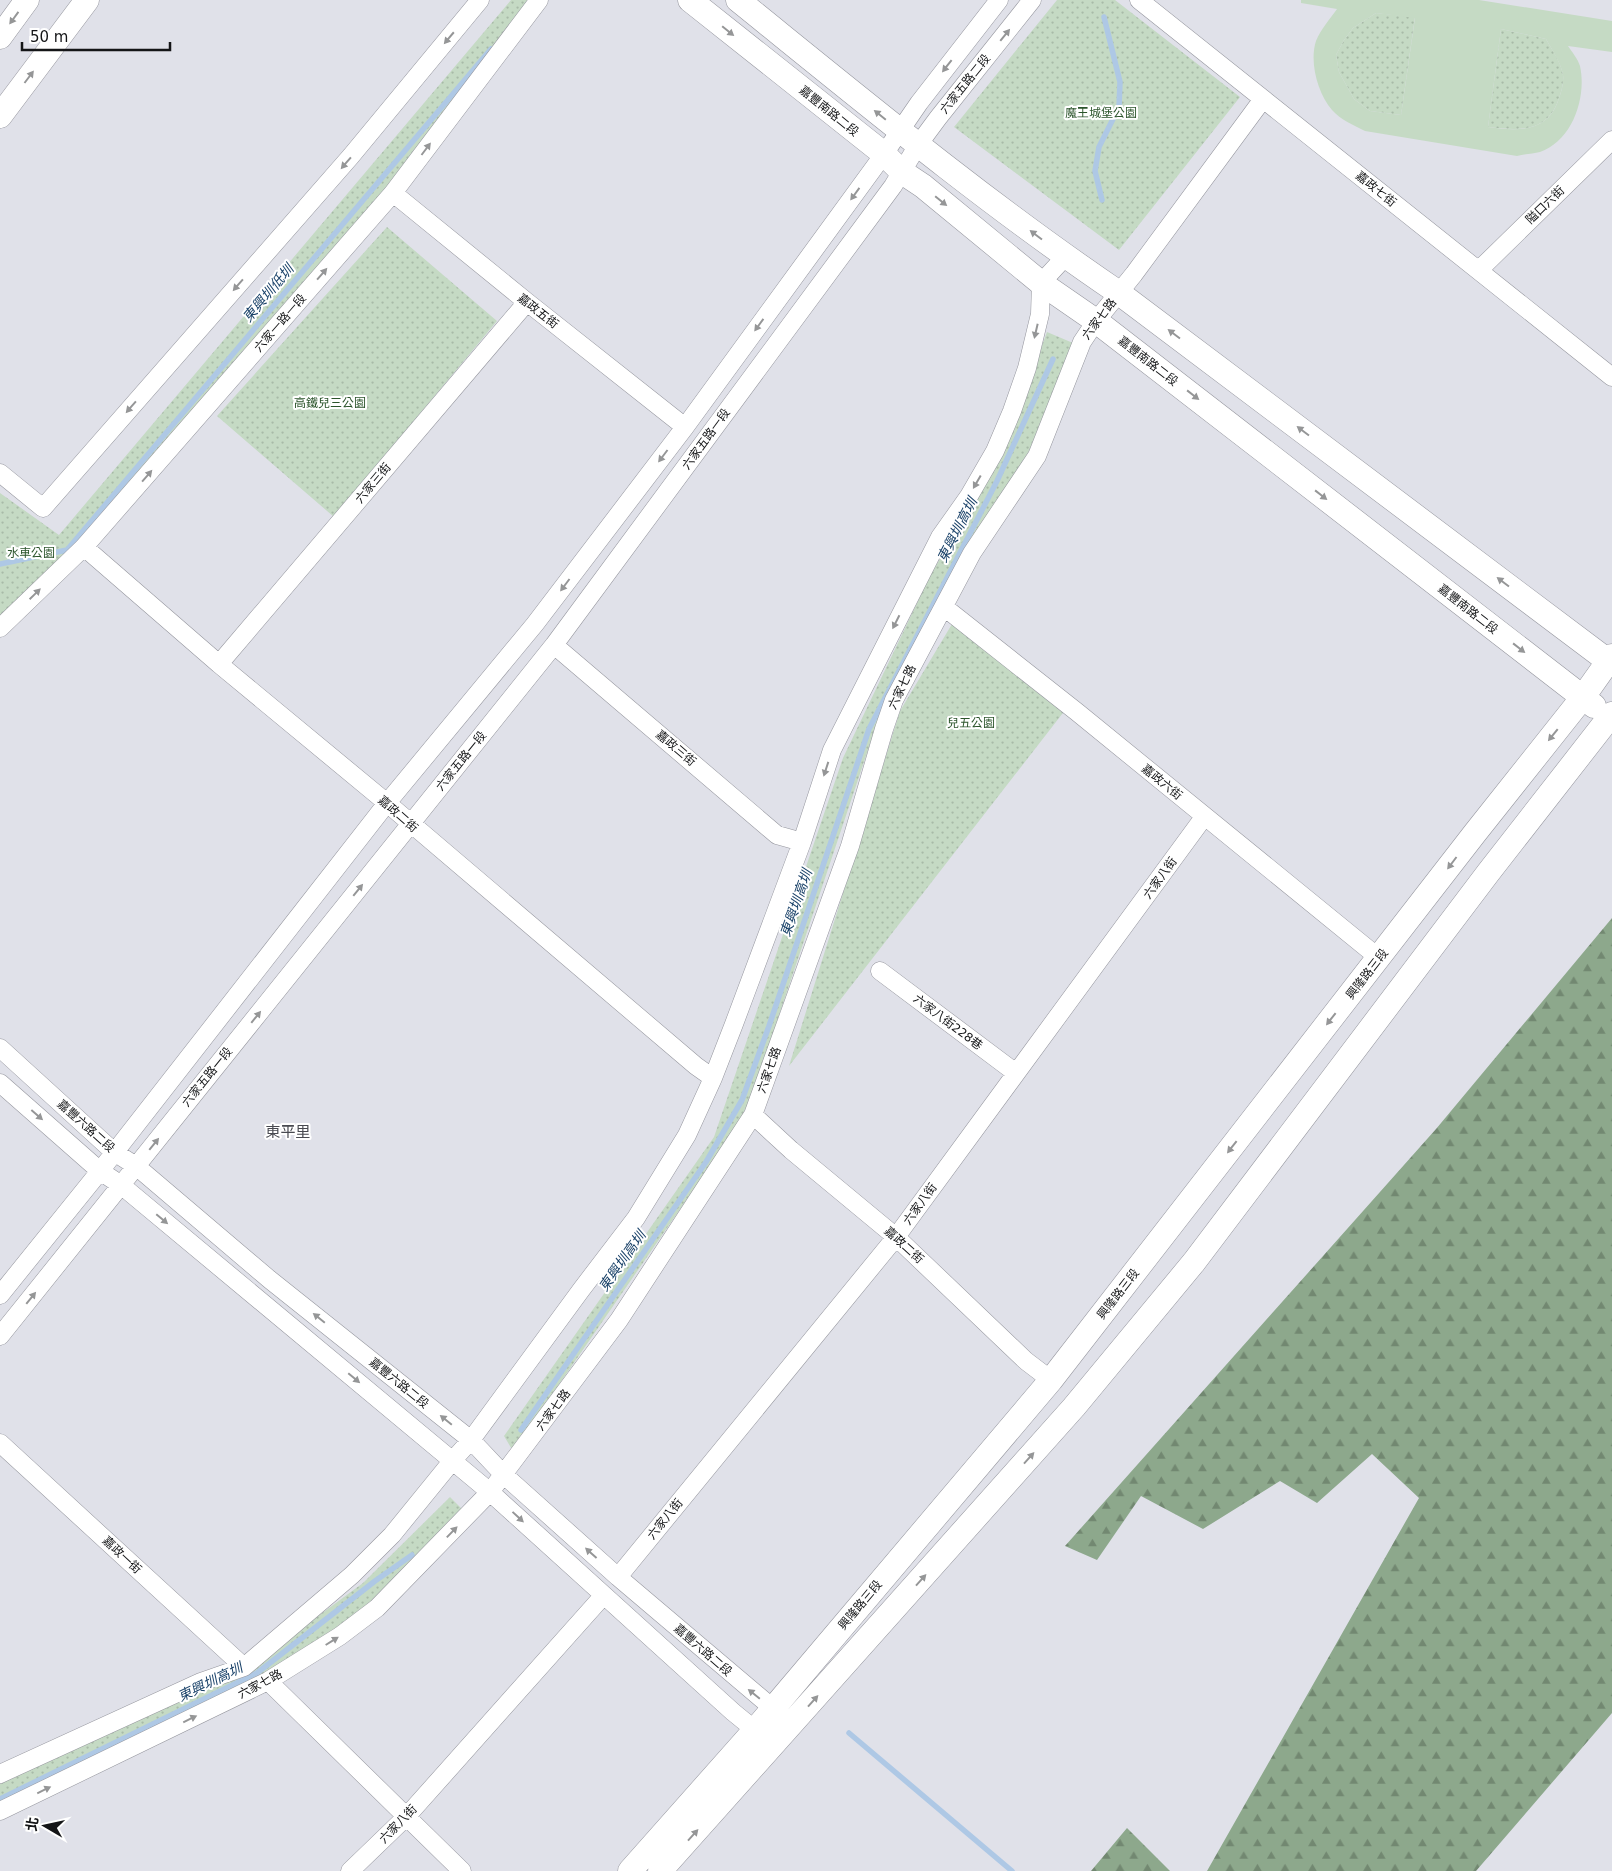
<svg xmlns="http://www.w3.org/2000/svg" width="1612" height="1871" font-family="'DejaVu Sans','Noto Sans TC',sans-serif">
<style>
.grass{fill:url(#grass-dots)}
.forest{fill:url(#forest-firs)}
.garden{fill:#c5dac4;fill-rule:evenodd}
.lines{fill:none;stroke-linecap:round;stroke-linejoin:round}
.stream{stroke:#aec8e5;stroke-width:5.5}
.street-casing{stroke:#95969e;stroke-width:19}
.secondary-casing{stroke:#95969e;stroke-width:25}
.street{stroke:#fff;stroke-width:18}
.secondary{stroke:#fff;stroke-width:24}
.oneway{fill:#959697}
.labels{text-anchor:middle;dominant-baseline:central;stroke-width:4;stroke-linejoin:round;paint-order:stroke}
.street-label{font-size:12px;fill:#141517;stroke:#fff}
.park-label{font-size:12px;fill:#2b542b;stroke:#fff}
.water-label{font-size:14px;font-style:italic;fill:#1a4269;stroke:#fff}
.quarter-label{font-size:15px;fill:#484950;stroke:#fff}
</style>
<defs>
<pattern id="grass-dots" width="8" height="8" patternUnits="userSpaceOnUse" patternTransform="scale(1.25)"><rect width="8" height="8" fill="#c5dac4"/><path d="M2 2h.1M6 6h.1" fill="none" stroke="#a8baa8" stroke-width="1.8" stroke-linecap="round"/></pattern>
<pattern id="forest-firs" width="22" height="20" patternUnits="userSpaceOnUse" patternTransform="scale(1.25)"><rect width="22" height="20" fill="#8da88c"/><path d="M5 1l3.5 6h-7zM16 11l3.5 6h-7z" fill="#728871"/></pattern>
</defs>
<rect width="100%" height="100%" fill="#e0e1e9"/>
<path class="grass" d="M 511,0 L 544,0 L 80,550 L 0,629 L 0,493 L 59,535 Z
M 1057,0 L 1115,0 L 1240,97 L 1119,250 L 954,127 Z
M 1376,13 L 1415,17 L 1401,115 L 1370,111 L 1354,99 L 1339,72 L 1336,55 L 1344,40 L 1353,28 Z
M 1501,29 L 1546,39 C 1552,50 1561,62 1563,75 C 1564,84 1561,93 1558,101 C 1546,134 1516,130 1488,127 Z
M 387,227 L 497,321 L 334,517 L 217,416 Z
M 1047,332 L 1073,343 L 1029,451 L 956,569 L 875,729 L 752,1096 L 734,1131 L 513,1451 L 504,1436 L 714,1137 L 843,758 L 929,578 L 1007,440 Z
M 952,624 L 1066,709 L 789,1066 L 900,711 Z
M 450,1497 L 463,1510 L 373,1603 L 264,1678 L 0,1807 L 0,1784 L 253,1664 L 363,1583 Z"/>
<path class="forest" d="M 1612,918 L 1612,1713 L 1476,1871 L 1207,1871 L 1419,1498 L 1372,1454 L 1317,1503 L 1280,1481 L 1203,1529 L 1141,1496 L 1097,1560 L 1065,1546 L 1436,1129 Z
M 1127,1828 L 1170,1871 L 1091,1871 Z"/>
<path class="garden" d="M 1301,0 L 1479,0 L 1612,21 L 1612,52 L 1568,46 C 1572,52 1578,59 1580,66 C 1587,98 1572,141 1540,152 C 1533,154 1524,154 1517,156 L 1365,131 C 1353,125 1341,120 1332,110 C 1318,94 1309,62 1316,41 C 1321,29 1330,19 1337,9 L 1301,3 ZM 1376,13 L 1415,18 L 1401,115 L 1370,111 L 1354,99 L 1339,72 L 1336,55 L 1344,40 L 1353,28 ZM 1501,29 L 1546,39 C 1552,50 1561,63 1563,75 C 1564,84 1561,93 1558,101 C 1547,133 1516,131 1488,127 Z"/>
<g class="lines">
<path class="stream" d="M 1102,200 L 1095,171 L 1099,147 L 1119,107 L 1120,82 L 1104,17
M 0,564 L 67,550 L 491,49
M 521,1430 L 706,1162 L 742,1100 L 769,1026 L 869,729 L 997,481 L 1053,359
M 849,1733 L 1012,1871
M 0,1799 L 257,1673 L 375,1581 L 412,1555"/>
<defs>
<path id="street" d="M 1139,0 L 1612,377
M 393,193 L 527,302 L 685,427
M 1479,270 L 1612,140
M 0,473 L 43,508 L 351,156 L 480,0
M 84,547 L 219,664 L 387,803 L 696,1066 L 713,1078
M 944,607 L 1077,712 L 1379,958
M 0,628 L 84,547 L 393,193 L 539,0
M 554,645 L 777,835 L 802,842
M 219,664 L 527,302
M 880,971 L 1016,1073
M 0,1048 L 114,1152 L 136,1166 L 269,1279 L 471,1440 L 504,1475 L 618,1577 L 782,1716
M 0,1083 L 100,1171 L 121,1185 L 490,1492 L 733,1712 L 755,1730 L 763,1739
M 753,1115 L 791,1150 L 896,1237 L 1026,1361 L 1051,1380
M 0,1295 L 100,1171 L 387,803 L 535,624 L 685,427 L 884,154 L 919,103 L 999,0
M 0,1336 L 554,645 L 893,186 L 918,145 L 938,118 L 1032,0
M 0,1443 L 244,1667
M 618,1577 L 896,1237 L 1204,817
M 268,1681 L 462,1871
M 0,1774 L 201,1682 L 244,1667 L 352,1575 L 392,1535 L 453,1460 L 471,1440 L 581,1290 L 636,1218 L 687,1135 L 713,1078 L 734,1024 L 802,842 L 832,750 L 940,537 L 969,496 L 995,451 L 1012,411 L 1027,368 L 1040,314 L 1041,283 L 1065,257
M 0,1811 L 268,1681 L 340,1636 L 377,1608 L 490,1492 L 619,1320 L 753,1115 L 850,846 L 884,729 L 894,700 L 972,553 L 1037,456 L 1082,342 L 1096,321 L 1134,274 L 1263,99
M 350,1871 L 406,1817 L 603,1596"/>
<path id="secondary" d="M 690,0 L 884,154 L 902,172 L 923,186 L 1041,283 L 1096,321 L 1594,706
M 738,0 C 863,101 986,203 1119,293 L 1612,664
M 0,37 L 27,0
M 0,116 L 87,0
M 630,1871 L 755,1730 L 1051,1380 L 1475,833 L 1583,697 L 1612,656
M 660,1871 L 1074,1407 L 1194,1262 L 1488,873 L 1612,714"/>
</defs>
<use href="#street" class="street-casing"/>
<use href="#secondary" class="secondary-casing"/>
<use href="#street" class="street"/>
<use href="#secondary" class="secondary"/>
</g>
<defs><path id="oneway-solid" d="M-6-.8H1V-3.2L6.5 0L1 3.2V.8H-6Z" transform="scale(1.25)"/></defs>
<g class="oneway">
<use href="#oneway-solid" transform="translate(14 18) rotate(126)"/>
<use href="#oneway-solid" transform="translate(728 31) rotate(39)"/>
<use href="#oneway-solid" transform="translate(1005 35) rotate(-51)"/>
<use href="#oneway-solid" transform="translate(449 38) rotate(130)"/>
<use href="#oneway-solid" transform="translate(947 66) rotate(128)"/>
<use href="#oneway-solid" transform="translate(29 77) rotate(-53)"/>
<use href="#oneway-solid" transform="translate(880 115) rotate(-141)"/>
<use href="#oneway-solid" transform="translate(426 149) rotate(-53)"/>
<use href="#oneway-solid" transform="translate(346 163) rotate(131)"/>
<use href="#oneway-solid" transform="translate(855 194) rotate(126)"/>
<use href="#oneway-solid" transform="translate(941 201) rotate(39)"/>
<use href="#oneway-solid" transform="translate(1036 235) rotate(-143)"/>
<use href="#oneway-solid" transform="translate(322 274) rotate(-49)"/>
<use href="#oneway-solid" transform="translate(238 285) rotate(131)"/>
<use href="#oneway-solid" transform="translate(759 325) rotate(126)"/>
<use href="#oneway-solid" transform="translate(1036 331) rotate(103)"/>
<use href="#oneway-solid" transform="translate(1174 334) rotate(-143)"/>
<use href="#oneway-solid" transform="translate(1193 395) rotate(38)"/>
<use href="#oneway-solid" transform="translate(131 407) rotate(131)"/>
<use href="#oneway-solid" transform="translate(1303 431) rotate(-143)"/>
<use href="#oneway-solid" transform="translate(663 456) rotate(127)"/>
<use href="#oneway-solid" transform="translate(147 476) rotate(-49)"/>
<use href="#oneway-solid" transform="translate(977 482) rotate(120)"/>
<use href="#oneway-solid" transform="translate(1321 495) rotate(38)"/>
<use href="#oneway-solid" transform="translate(1503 582) rotate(-143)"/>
<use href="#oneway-solid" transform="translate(565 585) rotate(127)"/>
<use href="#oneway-solid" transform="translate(35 594) rotate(-44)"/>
<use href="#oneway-solid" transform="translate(896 622) rotate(117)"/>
<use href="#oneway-solid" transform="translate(1519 648) rotate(38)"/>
<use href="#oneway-solid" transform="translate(1553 735) rotate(129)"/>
<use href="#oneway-solid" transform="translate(826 769) rotate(108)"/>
<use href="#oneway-solid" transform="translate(1452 863) rotate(127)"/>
<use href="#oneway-solid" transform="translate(358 890) rotate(-51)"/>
<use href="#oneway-solid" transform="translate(256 1017) rotate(-51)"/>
<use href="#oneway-solid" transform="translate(1331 1019) rotate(128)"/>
<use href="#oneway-solid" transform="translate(37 1115) rotate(41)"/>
<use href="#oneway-solid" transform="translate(154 1144) rotate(-51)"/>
<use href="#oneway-solid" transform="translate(1232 1147) rotate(128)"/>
<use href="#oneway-solid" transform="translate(162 1219) rotate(40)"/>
<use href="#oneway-solid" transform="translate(31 1298) rotate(-51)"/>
<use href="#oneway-solid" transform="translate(319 1318) rotate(-141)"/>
<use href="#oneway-solid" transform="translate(354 1378) rotate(40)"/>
<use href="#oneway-solid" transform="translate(446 1420) rotate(-141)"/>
<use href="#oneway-solid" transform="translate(1029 1458) rotate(-48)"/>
<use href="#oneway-solid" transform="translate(518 1517) rotate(43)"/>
<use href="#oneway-solid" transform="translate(452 1532) rotate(-46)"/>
<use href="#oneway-solid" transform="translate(591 1553) rotate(-138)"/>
<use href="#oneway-solid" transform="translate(921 1580) rotate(-48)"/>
<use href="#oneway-solid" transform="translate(332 1641) rotate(-32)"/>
<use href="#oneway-solid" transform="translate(754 1694) rotate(-141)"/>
<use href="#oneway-solid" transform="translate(813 1701) rotate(-48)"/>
<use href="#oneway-solid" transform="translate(190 1719) rotate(-26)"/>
<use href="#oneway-solid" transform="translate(44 1790) rotate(-26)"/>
<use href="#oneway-solid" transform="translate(693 1835) rotate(-48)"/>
</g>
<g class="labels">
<g class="street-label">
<text transform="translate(965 84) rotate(-51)">六家五路二段</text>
<text transform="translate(829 111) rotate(39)">嘉豐南路二段</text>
<text transform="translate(1376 189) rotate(39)">嘉政七街</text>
<text transform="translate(1545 205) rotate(-44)">隘口六街</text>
<text transform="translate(538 311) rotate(38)">嘉政五街</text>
<text transform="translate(1099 319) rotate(-53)">六家七路</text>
<text transform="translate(280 323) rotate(-49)">六家一路一段</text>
<text transform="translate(1148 361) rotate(38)">嘉豐南路二段</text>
<text transform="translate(706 439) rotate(-54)">六家五路一段</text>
<text transform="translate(373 483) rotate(-50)">六家三街</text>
<text transform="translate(1468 609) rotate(38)">嘉豐南路二段</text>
<text transform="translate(902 687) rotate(-64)">六家七路</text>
<text transform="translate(676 748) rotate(40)">嘉政三街</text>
<text transform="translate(461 761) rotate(-51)">六家五路一段</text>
<text transform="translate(1162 782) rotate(39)">嘉政六街</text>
<text transform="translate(398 814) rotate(41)">嘉政二街</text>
<text transform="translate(1160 878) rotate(-54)">六家八街</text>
<text transform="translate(1367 974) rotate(-52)">興隆路三段</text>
<text transform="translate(948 1022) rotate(37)">六家八街228巷</text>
<text transform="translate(769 1070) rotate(-70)">六家七路</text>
<text transform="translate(207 1077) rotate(-51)">六家五路一段</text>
<text transform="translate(86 1126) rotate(42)">嘉豐六路二段</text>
<text transform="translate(920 1204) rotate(-54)">六家八街</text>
<text transform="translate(904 1245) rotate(42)">嘉政二街</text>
<text transform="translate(1118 1294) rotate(-52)">興隆路三段</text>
<text transform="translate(399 1383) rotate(39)">嘉豐六路二段</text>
<text transform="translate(553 1410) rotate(-53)">六家七路</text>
<text transform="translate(665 1519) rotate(-51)">六家八街</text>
<text transform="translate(122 1555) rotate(43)">嘉政一街</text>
<text transform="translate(860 1605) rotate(-50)">興隆路三段</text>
<text transform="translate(703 1650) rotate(41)">嘉豐六路二段</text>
<text transform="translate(260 1684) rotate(-28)">六家七路</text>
<text transform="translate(398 1824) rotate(-46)">六家八街</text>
</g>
<g class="park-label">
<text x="1101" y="113">魔王城堡公園</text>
<text x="330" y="403">高鐵兒三公園</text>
<text x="31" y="553">水車公園</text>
<text x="971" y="723">兒五公園</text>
</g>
<g class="water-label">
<text transform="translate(268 293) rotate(-50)">東興圳低圳</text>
<text transform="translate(957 530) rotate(-63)">東興圳高圳</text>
<text transform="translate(796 903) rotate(-71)">東興圳高圳</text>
<text transform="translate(622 1261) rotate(-55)">東興圳高圳</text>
<text transform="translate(210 1682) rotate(-26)">東興圳高圳</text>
</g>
<g class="quarter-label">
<text x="288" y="1132">東平里</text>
</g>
</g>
<g transform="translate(45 1826) rotate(279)" stroke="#ffffff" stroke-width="4" paint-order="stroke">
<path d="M0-4L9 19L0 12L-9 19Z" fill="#141517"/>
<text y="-8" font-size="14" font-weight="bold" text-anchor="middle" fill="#141517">北</text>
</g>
<path d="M22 42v8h148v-8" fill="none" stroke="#141517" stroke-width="2.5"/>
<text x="30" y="42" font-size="15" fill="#141517" stroke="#ffffff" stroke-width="4" paint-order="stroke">50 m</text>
</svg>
